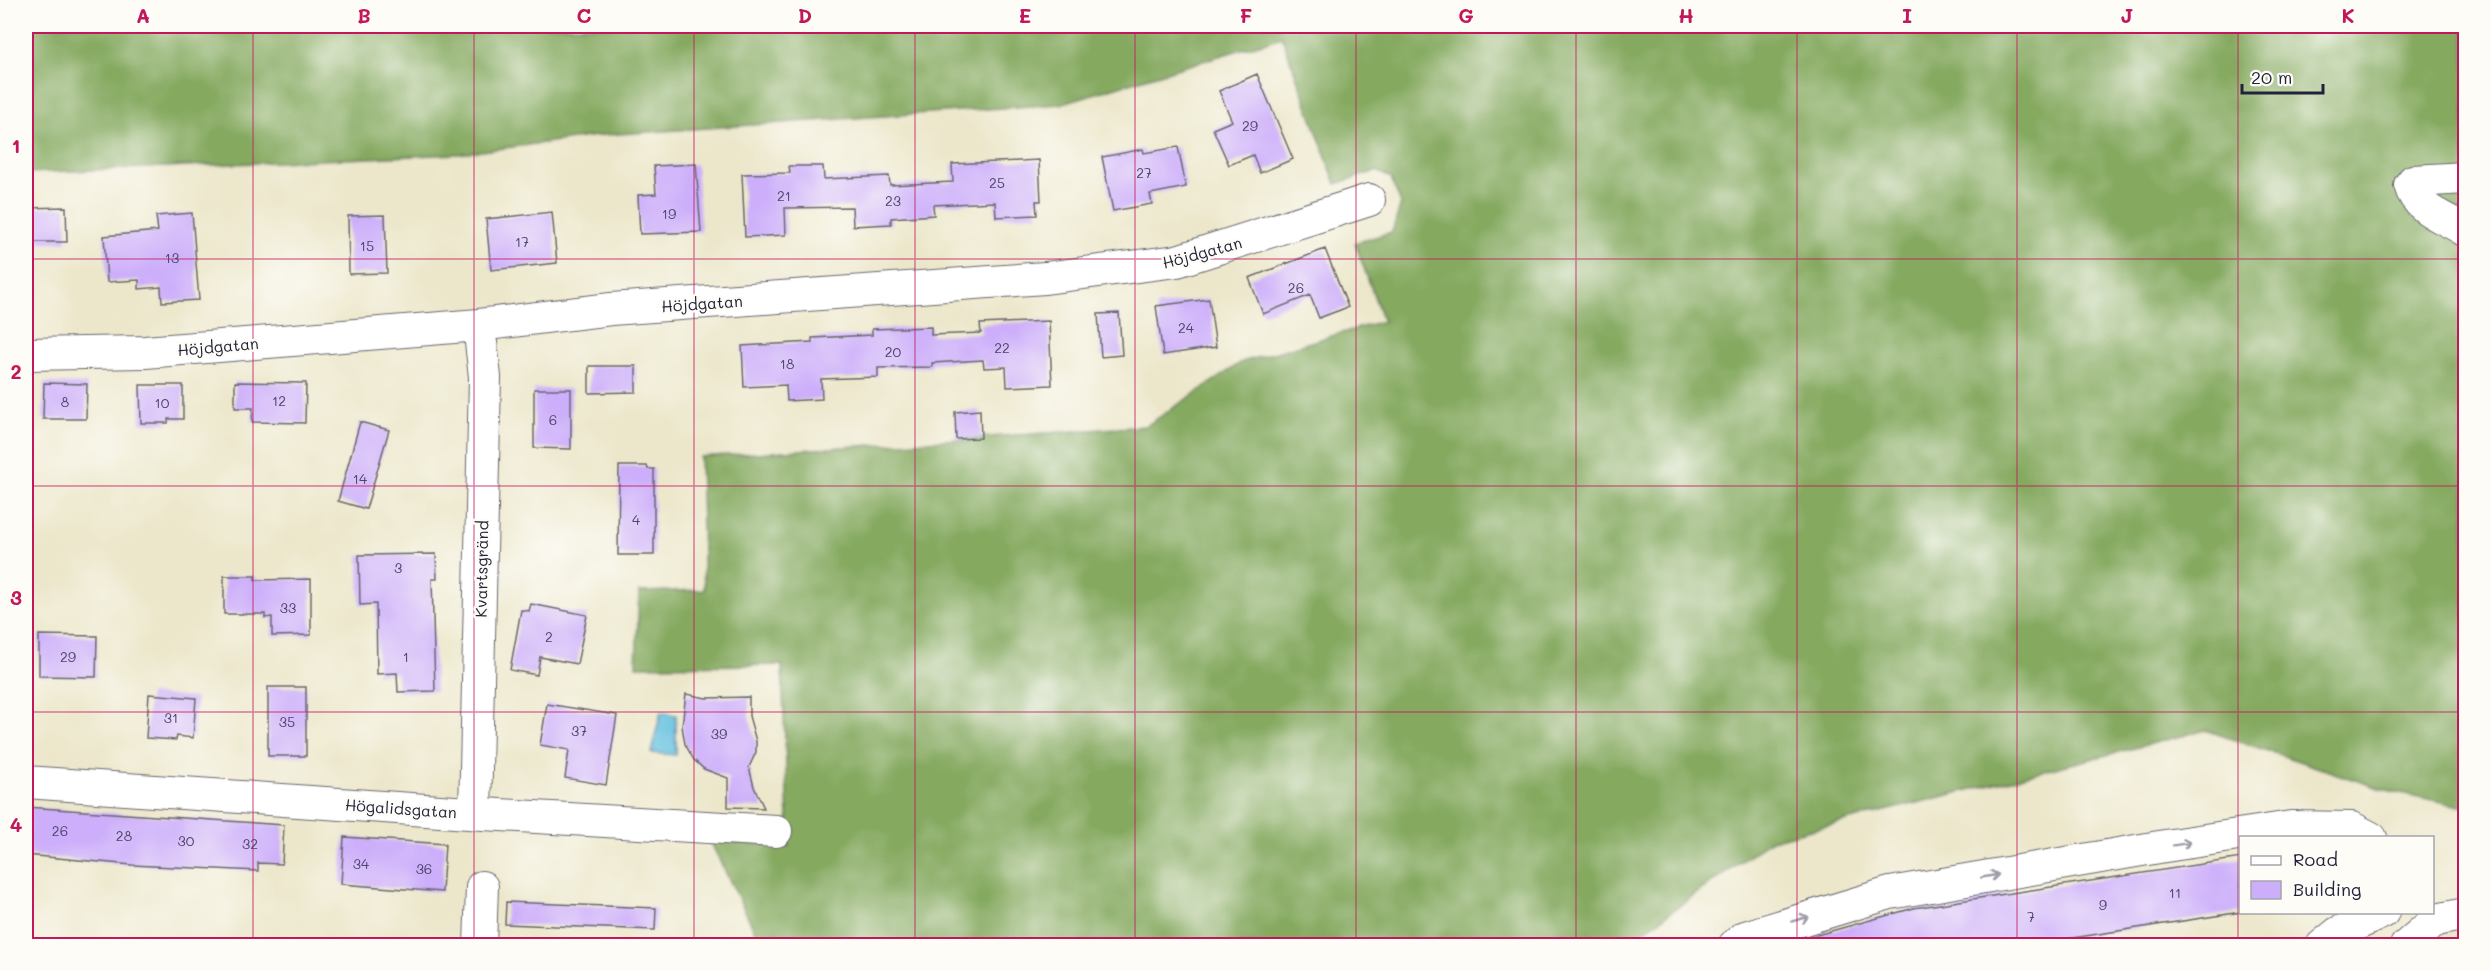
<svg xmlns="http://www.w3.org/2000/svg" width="2491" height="971" font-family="Mali,sans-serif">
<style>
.forest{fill:#84a95f;stroke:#53664d;stroke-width:1.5}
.water{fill:#61bfdf;stroke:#42708d;stroke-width:1.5}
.building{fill:#ccaefa}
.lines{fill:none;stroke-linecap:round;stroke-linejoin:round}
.minor-casing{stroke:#69676d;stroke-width:34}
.minor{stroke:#fff;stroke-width:32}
.oneway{stroke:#9c9ca7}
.grid{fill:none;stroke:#c2185b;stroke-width:1.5;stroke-opacity:0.55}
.labels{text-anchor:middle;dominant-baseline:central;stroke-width:5;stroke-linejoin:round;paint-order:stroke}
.number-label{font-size:14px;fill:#4c456b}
.street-label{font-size:16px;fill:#22223b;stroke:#fdfcf7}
.neatline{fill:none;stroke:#c2185b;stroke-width:2}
.grid-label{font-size:20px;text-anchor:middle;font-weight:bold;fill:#c2185b}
</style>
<rect width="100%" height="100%" fill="#fdfcf7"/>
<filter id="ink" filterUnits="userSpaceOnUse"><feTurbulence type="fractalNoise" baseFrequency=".0167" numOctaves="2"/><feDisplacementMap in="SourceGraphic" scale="12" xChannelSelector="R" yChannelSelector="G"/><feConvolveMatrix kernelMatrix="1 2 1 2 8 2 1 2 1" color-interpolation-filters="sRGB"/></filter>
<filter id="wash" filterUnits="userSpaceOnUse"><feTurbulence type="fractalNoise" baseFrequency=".008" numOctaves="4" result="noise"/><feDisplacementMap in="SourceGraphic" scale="24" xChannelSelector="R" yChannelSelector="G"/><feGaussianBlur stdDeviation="1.35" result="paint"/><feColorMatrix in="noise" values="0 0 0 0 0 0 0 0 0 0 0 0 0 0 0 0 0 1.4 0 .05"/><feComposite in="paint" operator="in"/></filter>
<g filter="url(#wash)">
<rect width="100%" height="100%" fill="#ece7cb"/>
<path class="forest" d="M 26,26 L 2465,26 L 2465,807 L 2382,789 L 2205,730 L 1771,840 L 1625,945 L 762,945 L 710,841 L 789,846 L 782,665 L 636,666 L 639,592 L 704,590 L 700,457 L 1146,426 L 1242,362 L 1383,321 L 1355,243 L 1392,232 L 1401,204 L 1391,178 L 1376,171 L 1336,184 L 1282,37 L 1060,104 L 604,135 L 458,154 L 26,173 Z"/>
<path class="water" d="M 661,712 L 676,715 L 676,755 L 651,753 Z"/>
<g id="blocks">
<path class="building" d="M 1257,74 L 1293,159 L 1260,173 L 1253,155 L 1229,165 L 1213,129 L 1232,121 L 1219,91 Z
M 1178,147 L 1186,187 L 1150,194 L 1152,204 L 1113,211 L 1102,157 L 1143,149 L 1144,153 Z
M 1039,160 L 1041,201 L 1036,201 L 1037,215 L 996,217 L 995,202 L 933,205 L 934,215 L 891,218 L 891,224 L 853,226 L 852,207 L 785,208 L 786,235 L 745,237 L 742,174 L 790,173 L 789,166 L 823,166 L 824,179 L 889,176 L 890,185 L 953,182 L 952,164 Z
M 696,164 L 701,232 L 640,234 L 638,195 L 656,194 L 654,166 Z
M 66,207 L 67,242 L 26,242 L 26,208 Z
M 552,212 L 557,263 L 491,270 L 486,219 Z
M 192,213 L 199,300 L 162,302 L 161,287 L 139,289 L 139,280 L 107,282 L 104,236 L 158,231 L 156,216 Z
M 385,215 L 387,273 L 349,274 L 348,216 Z
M 1325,249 L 1348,307 L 1319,318 L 1310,295 L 1263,314 L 1249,278 Z
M 1209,299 L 1216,347 L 1163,355 L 1156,306 Z
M 1119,313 L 1122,355 L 1101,357 L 1098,314 Z
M 1049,321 L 1052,385 L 1007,387 L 1006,367 L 984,368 L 983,360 L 932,363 L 932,367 L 878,368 L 878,377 L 821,379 L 822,399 L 787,401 L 786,385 L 744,387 L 742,346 L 812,342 L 812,338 L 872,335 L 872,329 L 931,327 L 931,335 L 981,333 L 980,324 Z
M 589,366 L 636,366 L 636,392 L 589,393 Z
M 235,382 L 306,383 L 305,423 L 252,422 L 253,408 L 235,408 Z
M 44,383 L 87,384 L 86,419 L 43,419 Z
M 140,385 L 183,385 L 183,419 L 168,419 L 168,423 L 141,423 Z
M 534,389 L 571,389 L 571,449 L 534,448 Z
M 980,410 L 981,438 L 956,439 L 955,412 Z
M 360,422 L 389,430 L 366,509 L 338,501 Z
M 619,466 L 647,466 L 648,469 L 654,469 L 654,555 L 618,555 Z
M 436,554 L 437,579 L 432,579 L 435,691 L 398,692 L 397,673 L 377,674 L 376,604 L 360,605 L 359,555 Z
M 224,576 L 255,576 L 255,580 L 311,579 L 311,635 L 272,636 L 272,617 L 265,618 L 265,614 L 224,614 Z
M 531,604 L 587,615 L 577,664 L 540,657 L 537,675 L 510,670 L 521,610 L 529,611 Z
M 39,635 L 97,636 L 96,677 L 39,676 Z
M 268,687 L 306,687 L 306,756 L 268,756 Z
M 149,694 L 196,698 L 193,738 L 177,736 L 176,740 L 146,738 Z
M 686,694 L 706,698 L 749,697 L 749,716 L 756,741 L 756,752 L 749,767 L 754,787 L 764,808 L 728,807 L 728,778 L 704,769 L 694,760 L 685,744 L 682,726 Z
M 547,704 L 617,715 L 606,785 L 565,778 L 569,750 L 540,745 Z
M 26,807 L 284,825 L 282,864 L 258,863 L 258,871 L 132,865 L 26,855 Z
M 344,837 L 445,844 L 442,892 L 341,884 Z
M 2241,858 L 2241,912 L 2027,945 L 1803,945 L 1802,939 L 1914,908 Z
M 506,902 L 656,908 L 655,930 L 505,924 Z"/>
</g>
</g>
<g filter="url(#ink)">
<use href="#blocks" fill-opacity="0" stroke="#69676d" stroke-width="1.5"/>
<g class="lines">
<defs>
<path id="minor" d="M 2466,178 L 2413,181 L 2410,185 C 2417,211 2445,217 2466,231
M 26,354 L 145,352 L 479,325 L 611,309 L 1045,278 L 1177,261 L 1369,200
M 26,782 L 483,814 L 776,831
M 475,813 L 485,377 L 479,325
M 480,946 L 482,887
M 1734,946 L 1745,937 L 1890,893 L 2165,846 L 2291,827 L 2352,828 L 2371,838
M 2322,946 L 2338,933 L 2383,912
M 2406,946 L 2436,920 L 2466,914"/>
</defs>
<use href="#minor" class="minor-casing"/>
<use href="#minor" class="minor"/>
</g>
<defs><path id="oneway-shaft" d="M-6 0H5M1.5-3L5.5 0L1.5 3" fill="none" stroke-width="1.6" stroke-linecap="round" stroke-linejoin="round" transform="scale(1.5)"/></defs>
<g class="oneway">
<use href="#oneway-shaft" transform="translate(2182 844) rotate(-9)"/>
<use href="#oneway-shaft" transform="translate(1990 876) rotate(-10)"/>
<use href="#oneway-shaft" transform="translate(1800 919) rotate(-17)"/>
</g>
</g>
<path class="grid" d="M 253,26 L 253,946M 474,26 L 474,946M 694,26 L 694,946M 915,26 L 915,946M 1135,26 L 1135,946M 1356,26 L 1356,946M 1576,26 L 1576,946M 1797,26 L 1797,946M 2017,26 L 2017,946M 2238,26 L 2238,946M 26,259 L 2466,259M 26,486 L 2466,486M 26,712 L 2466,712"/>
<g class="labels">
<g class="number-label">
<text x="1250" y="125">29</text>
<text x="1144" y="172">27</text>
<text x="997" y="182">25</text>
<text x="784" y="195">21</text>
<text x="893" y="200">23</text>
<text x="669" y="213">19</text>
<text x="522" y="241">17</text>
<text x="367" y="245">15</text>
<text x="172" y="257">13</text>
<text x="1296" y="287">26</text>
<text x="1186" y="327">24</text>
<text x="1002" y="347">22</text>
<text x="893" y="351">20</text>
<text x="787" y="363">18</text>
<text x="279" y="400">12</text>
<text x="65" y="401">8</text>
<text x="162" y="402">10</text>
<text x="553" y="419">6</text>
<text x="360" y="478">14</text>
<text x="636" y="519">4</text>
<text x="398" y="567">3</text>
<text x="288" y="607">33</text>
<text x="549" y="636">2</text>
<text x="68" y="656">29</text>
<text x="406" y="656">1</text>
<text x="171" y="717">31</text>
<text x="287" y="721">35</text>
<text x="579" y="730">37</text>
<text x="719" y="733">39</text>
<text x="60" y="830">26</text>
<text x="124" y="835">28</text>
<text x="186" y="840">30</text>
<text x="250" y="843">32</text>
<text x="361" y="863">34</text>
<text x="424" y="868">36</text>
<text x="2175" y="892">11</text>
<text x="2103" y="904">9</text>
<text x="2031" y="916">7</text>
</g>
<g class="street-label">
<text transform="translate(1202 252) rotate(-15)">Höjdgatan</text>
<text transform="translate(702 303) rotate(-4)">Höjdgatan</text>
<text transform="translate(218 346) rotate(-5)">Höjdgatan</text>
<text transform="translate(481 569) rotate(-89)">Kvartsgränd</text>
<text transform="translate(401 808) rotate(4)">Högalidsgatan</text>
</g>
</g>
<rect width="2491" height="971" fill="none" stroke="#fdfcf7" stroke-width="66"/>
<rect x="2239" y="836" width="195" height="78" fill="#fdfcf7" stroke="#a5a5ac" stroke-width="1.5"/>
<rect x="2251" y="856" width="30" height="9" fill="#ffffff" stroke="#a5a5ac" stroke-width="1.5"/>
<text x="2293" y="866" font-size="18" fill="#22223b">Road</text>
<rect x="2251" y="881" width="30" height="18" fill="#ccaefa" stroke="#a5a5ac" stroke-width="1.5"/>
<text x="2293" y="896" font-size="18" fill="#22223b">Building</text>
<path d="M2242 84v9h81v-9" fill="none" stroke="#22223b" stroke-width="3"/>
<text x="2251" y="84" font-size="18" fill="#22223b" stroke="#fdfcf7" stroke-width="4.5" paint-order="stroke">20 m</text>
<rect x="33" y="33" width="2425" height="905" class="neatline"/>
<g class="grid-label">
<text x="143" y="23">A</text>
<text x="364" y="23">B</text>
<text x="584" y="23">C</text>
<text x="805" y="23">D</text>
<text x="1025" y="23">E</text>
<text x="1246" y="23">F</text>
<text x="1466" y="23">G</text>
<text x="1686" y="23">H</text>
<text x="1907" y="23">I</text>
<text x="2127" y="23">J</text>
<text x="2348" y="23">K</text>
<text x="16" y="153">1</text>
<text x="16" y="379">2</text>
<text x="16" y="605">3</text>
<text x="16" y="832">4</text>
</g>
</svg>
